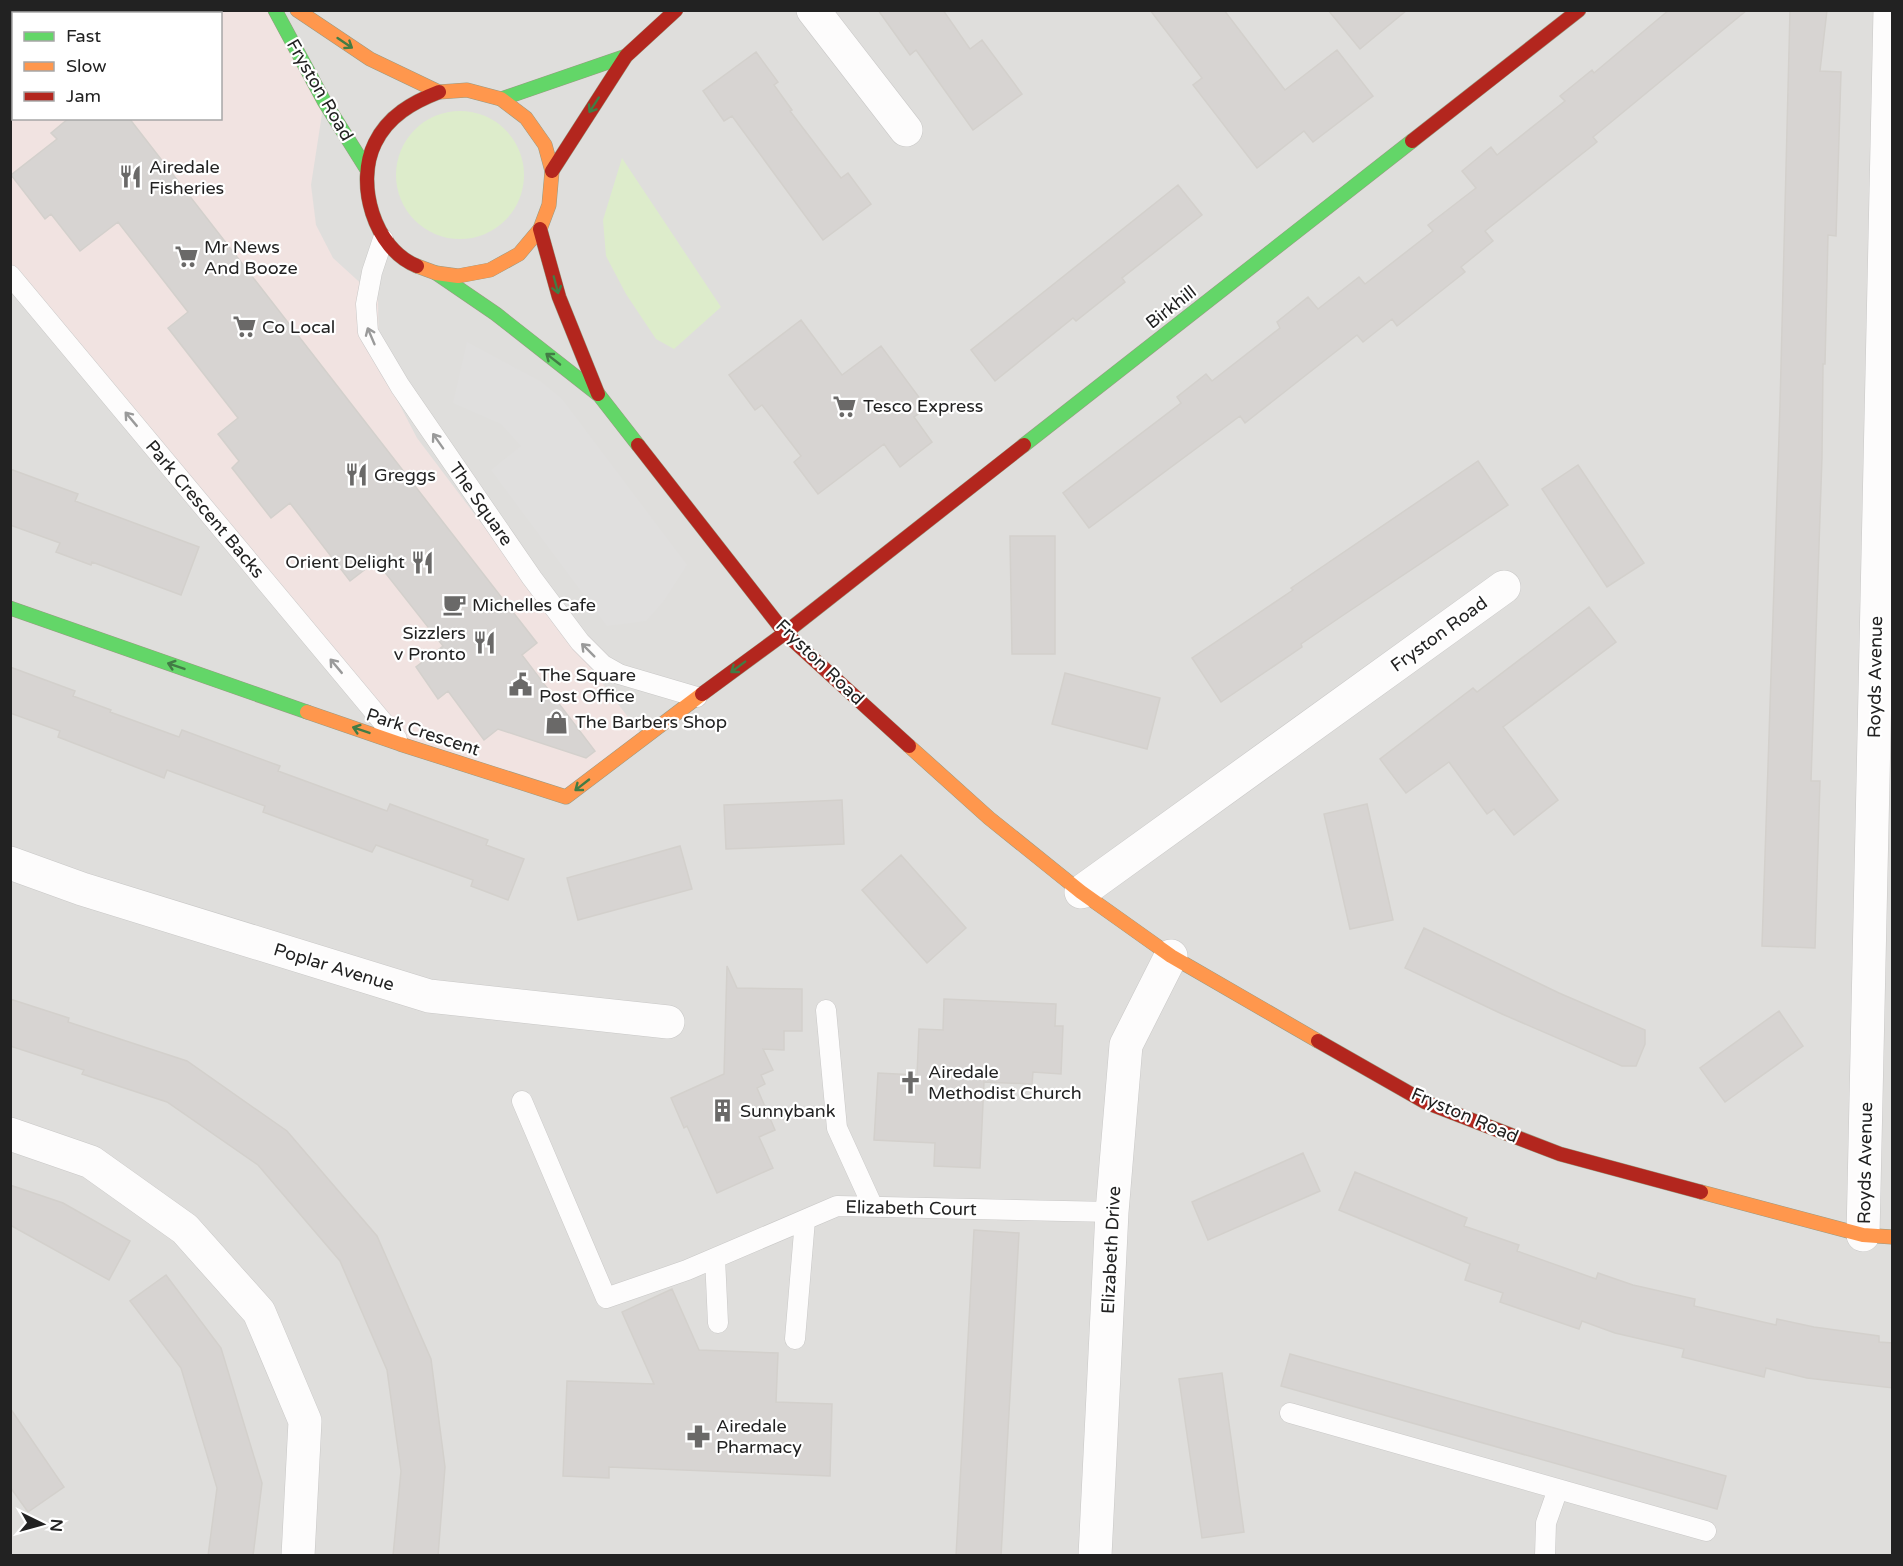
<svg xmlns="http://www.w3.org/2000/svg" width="1903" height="1566" font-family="'Varela Round',sans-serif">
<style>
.residential{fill:#dfdedc;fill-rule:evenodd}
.commercial{fill:#f1e3e1;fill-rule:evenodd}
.grass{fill:#ddeccb}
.parking{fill:#e0dfde}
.building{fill:#d7d4d2;stroke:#d3d0cc;stroke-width:1.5}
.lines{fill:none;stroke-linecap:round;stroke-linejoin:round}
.lane-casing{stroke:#c9c8c7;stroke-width:21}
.street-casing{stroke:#c9c8c7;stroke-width:34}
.fast-casing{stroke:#999a82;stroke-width:15}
.slow-casing{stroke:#999a82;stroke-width:15}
.jam-casing{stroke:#999a82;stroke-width:15}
.lane{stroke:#fdfcfc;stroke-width:20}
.street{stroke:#fdfcfc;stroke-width:33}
.fast{stroke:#63d668;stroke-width:14}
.slow{stroke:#ff974d;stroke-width:14}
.jam{stroke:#b3261e;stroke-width:14}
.oneway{stroke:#427c45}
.oneway2{stroke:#9a9a9a}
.labels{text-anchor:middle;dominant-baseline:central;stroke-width:4.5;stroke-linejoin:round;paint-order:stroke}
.street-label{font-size:18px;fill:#222;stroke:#fff}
.poi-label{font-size:18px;fill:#222;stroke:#fff;text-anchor:start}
</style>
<rect width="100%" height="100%" fill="#f0eeeb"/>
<path class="residential" d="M 11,11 L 1892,11 L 1892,1555 L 11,1555 ZM 14,14 L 220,14 L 220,118 L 14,118 Z"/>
<path class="commercial" d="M 10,11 L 275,11 L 324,101 L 311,185 L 316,225 L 333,258 L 378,299 L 379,365 L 417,438 L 643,737 L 566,797 L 400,744 L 11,275 ZM 14,14 L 220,14 L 220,118 L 14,118 Z"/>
<path class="grass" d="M396 175a64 64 0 1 1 128 0a64 64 0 1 1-128 0Z
M 622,158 L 721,307 L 674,349 L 656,339 L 626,294 L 606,256 L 603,220 Z"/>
<path class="parking" d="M 467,342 L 540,381 L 562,399 L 687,565 L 663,602 L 646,621 L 607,626 L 491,470 L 521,446 L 501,424 L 453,403 Z"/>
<path class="building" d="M 878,10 L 943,10 L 970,49 L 982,40 L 1022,94 L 973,130 L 916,50 L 910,55 Z
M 1150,10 L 1224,10 L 1285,90 L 1337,50 L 1373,96 L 1313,142 L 1304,131 L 1257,168 L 1193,85 L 1202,78 Z
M 1328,10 L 1407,10 L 1360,49 Z
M 1669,10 L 1747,10 L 1593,137 L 1597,142 L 1485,231 L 1493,241 L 1461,267 L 1465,272 L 1397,326 L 1392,319 L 1363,342 L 1357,335 L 1245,423 L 1240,416 L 1089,528 L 1063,493 L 1181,403 L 1177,397 L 1206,374 L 1212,381 L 1280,328 L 1277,322 L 1308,297 L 1318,309 L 1359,277 L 1365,284 L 1433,231 L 1428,225 L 1476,188 L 1462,171 L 1491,147 L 1497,155 L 1565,101 L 1560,96 L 1592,70 L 1594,73 Z
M 1790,10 L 1827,10 L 1820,71 L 1841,72 L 1836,236 L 1828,235 L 1825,364 L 1823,364 L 1822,457 L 1811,781 L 1820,781 L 1815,948 L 1762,946 L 1780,406 Z
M 756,52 L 778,82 L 774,85 L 792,110 L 790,111 L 841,178 L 848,173 L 871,204 L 823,240 L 732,116 L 724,121 L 703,91 Z
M 69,118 L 129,118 L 537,643 L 522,655 L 595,751 L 586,758 L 498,729 L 484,740 L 448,691 L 438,699 L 416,667 L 443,646 L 376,561 L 350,581 L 290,503 L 271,518 L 232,468 L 239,461 L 218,434 L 238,418 L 168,328 L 188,312 L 118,222 L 80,251 L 51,214 L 45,219 L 11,175 L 57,139 L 51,133 Z
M 1178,185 L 1202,215 L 1122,278 L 1125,282 L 1076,321 L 1073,318 L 995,381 L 971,350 Z
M 801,320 L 842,375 L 881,346 L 927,408 L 914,417 L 932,442 L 900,467 L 884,444 L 818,494 L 794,462 L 801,456 L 762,405 L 755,410 L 729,375 Z
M 1478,461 L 1508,505 L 1342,616 L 1301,644 L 1302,647 L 1221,702 L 1192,658 L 1293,590 L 1291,588 Z
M 1578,465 L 1644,563 L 1607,587 L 1542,489 Z
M 10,469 L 78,494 L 75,501 L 199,547 L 181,595 L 92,562 L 91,565 L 56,552 L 60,543 L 10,525 Z
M 1010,536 L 1055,536 L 1055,654 L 1012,654 Z
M 1589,607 L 1616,642 L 1503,727 L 1558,800 L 1514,835 L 1494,809 L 1487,814 L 1449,762 L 1406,793 L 1380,759 L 1473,688 L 1477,692 Z
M 10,667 L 75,691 L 73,696 L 111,710 L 110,712 L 179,737 L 182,730 L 280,766 L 278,771 L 387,811 L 390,804 L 488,840 L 486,845 L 524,859 L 508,900 L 471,886 L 473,880 L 376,845 L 372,852 L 263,812 L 265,806 L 167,770 L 164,778 L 58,737 L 60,731 L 10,713 Z
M 1065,673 L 1160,698 L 1147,749 L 1052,724 Z
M 842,800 L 844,844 L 726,849 L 724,805 Z
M 1367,804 L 1393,920 L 1350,929 L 1324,814 Z
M 680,846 L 692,889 L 578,920 L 567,878 Z
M 901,855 L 966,928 L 927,963 L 862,890 Z
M 1424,928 L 1559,993 L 1645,1030 L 1645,1044 L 1636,1066 L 1622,1066 L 1502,1014 L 1405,968 Z
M 727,966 L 737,988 L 802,989 L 802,1031 L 784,1031 L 784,1050 L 763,1049 L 773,1070 L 761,1075 L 765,1084 L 757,1088 L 775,1130 L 759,1137 L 773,1168 L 717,1193 L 687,1126 L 684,1128 L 671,1098 L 724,1074 Z
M 10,999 L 69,1018 L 68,1022 L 187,1061 L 287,1131 L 377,1236 L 431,1359 L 445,1467 L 438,1556 L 393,1556 L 401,1471 L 387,1370 L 340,1261 L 258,1165 L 167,1102 L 82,1074 L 84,1070 L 10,1046 Z
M 944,999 L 1056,1004 L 1055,1026 L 1063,1026 L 1061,1074 L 1033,1072 L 1032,1084 L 984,1082 L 980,1168 L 934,1166 L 935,1143 L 874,1140 L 878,1073 L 917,1075 L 919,1029 L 943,1030 Z
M 1779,1011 L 1803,1046 L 1725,1102 L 1700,1068 Z
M 1303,1153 L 1320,1191 L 1208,1240 L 1192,1202 Z
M 1355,1172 L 1467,1218 L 1464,1226 L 1519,1245 L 1517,1251 L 1596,1279 L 1598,1273 L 1633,1285 L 1695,1299 L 1694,1306 L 1776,1325 L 1777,1319 L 1814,1327 L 1879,1336 L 1879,1342 L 1893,1343 L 1893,1388 L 1807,1378 L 1766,1368 L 1764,1377 L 1682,1357 L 1684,1349 L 1615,1333 L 1582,1321 L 1579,1329 L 1500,1302 L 1503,1293 L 1465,1280 L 1470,1264 L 1339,1210 Z
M 10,1185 L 63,1203 L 130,1241 L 109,1280 L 10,1225 Z
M 974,1230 L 1019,1233 L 1001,1556 L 956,1556 Z
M 166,1275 L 221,1348 L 262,1483 L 253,1556 L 208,1556 L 217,1488 L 181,1368 L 130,1301 Z
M 672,1289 L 699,1350 L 778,1353 L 776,1402 L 832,1404 L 830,1476 L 609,1467 L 609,1478 L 563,1476 L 567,1381 L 654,1384 L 622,1312 Z
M 1290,1354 L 1726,1476 L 1717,1509 L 1281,1386 Z
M 1222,1373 L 1244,1532 L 1202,1538 L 1179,1379 Z
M 10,1408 L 64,1487 L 28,1512 L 10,1487 Z"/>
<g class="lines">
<defs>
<path id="lane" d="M 383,239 L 372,272 L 366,304 L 368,332 L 400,386 L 532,578 L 580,642 L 603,665 L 619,674 L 697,697
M 10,275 L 397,739
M 826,1010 L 837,1128 L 873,1207
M 522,1101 L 606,1298 L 687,1270 L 837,1206 L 1112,1212
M 715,1258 L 718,1323
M 795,1339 L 805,1220
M 1290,1413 L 1706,1531
M 1545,1556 L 1546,1523 L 1558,1489"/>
<path id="street" d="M 813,10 L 906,130
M 120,14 L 124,10
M 10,97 L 14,95
M 10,863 L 82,889 L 429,996 L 668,1022
M 1081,892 L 1504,587
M 10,1134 L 91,1162 L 185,1229 L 259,1312 L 305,1421 L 298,1556
M 1863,1235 L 1890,10
M 1095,1556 L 1112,1212 L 1126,1045 L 1171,956"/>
<path id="fast" d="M 275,10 L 324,101 L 366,168
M 501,99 L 626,56
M 436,273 L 496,314 L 599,395 L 638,445
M 1024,445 L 1412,141
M 10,608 L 307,712"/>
<path id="slow" d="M 297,10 L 370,59 L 439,92 L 467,90 L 501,99 L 526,118 L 545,145 L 552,171 L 549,205 L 540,229 L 519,254 L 490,270 L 458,276 L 436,273 L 417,266
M 307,712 L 400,744 L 566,797 L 702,694
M 909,746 L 989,818 L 1081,892 L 1171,956 L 1318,1041
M 1701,1192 L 1863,1235 L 1892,1237"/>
<path id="jam" d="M 1412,141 L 1579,10
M 552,171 L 626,56 L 676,10
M 540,229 L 559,297 L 598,394
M 417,266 C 374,249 355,183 375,143 C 388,116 413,102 439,92
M 638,445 L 785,633 L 909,746
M 702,694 L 785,633 L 1024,445
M 1318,1041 L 1425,1102 L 1560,1154 L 1701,1192"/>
</defs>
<use href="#lane" class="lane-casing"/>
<use href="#street" class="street-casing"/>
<use href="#fast" class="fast-casing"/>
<use href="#slow" class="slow-casing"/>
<use href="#jam" class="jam-casing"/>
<use href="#lane" class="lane"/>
<use href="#street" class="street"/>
<use href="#fast" class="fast"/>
<use href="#slow" class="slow"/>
<use href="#jam" class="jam"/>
</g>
<defs><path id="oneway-shaft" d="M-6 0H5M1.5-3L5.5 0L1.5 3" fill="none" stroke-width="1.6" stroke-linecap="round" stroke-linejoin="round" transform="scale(1.5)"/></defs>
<g class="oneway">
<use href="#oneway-shaft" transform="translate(345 43) rotate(34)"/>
<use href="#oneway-shaft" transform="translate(594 105) rotate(123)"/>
<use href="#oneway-shaft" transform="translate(556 285) rotate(75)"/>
<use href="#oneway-shaft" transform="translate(553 359) rotate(-142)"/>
<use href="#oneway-shaft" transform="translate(176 666) rotate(-161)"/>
<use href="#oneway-shaft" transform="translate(738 667) rotate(143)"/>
<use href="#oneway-shaft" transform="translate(361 730) rotate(-161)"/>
<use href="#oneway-shaft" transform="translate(582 785) rotate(142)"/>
</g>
<g class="oneway2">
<use href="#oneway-shaft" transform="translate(371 336) rotate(-113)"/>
<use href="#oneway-shaft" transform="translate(131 419) rotate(-130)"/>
<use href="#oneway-shaft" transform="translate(438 441) rotate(-125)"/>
<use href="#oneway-shaft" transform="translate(588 650) rotate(-135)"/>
<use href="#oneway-shaft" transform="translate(336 666) rotate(-130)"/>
</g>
<defs>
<symbol id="restaurant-bare" viewBox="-9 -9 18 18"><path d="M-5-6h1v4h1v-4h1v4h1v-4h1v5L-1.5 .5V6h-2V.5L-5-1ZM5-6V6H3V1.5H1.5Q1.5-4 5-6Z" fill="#6a6968" stroke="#fff" stroke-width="2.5" paint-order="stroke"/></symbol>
<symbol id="supermarket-bare" viewBox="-9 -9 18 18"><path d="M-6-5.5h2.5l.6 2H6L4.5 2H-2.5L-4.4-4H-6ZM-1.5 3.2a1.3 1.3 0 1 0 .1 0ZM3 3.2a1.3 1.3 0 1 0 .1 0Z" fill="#6a6968" stroke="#fff" stroke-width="2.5" paint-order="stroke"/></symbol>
<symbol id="cafe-bare" viewBox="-9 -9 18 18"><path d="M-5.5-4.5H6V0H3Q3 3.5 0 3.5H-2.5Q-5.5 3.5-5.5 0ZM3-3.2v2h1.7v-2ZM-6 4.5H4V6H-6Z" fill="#6a6968" stroke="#fff" stroke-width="2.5" paint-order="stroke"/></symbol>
<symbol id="civic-bare" viewBox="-9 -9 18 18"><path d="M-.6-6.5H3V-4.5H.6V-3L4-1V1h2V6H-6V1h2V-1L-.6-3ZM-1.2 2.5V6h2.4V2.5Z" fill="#6a6968" stroke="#fff" stroke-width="2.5" paint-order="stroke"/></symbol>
<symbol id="shop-bare" viewBox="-9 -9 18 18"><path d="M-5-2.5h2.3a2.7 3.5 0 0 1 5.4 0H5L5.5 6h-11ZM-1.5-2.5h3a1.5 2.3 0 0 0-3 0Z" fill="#6a6968" stroke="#fff" stroke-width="2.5" paint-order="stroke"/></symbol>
<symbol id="church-bare" viewBox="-9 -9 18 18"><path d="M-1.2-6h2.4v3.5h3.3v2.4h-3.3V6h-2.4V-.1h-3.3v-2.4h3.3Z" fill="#6a6968" stroke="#fff" stroke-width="2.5" paint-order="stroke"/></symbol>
<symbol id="building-bare" viewBox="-9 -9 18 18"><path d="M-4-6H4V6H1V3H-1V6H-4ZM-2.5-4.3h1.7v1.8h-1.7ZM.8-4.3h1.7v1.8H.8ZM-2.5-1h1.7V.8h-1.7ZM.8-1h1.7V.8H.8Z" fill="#6a6968" stroke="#fff" stroke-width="2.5" paint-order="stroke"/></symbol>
<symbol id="pharmacy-bare" viewBox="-9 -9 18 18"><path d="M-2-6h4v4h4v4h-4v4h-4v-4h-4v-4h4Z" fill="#6a6968" stroke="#fff" stroke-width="2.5" paint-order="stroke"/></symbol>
</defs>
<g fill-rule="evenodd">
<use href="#restaurant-bare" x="114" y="160" width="33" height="33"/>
<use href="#supermarket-bare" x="170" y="240" width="33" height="33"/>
<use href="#supermarket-bare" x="228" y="310" width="33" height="33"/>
<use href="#supermarket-bare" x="828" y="390" width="33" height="33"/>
<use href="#restaurant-bare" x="340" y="458" width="33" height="33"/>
<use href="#restaurant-bare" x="406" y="546" width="33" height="33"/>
<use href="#cafe-bare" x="438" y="588" width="33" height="33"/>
<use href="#restaurant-bare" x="468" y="626" width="33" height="33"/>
<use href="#civic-bare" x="504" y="668" width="33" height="33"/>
<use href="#shop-bare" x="540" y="706" width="33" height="33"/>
<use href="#church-bare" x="894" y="1066" width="33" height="33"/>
<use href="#building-bare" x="706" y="1094" width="33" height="33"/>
<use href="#pharmacy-bare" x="682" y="1420" width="33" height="33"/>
</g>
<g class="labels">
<g class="street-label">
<text transform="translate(320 90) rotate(60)">Fryston Road</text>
<text transform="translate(1171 307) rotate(-38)">Birkhill</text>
<text transform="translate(481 504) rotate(55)">The Square</text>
<text transform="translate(205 509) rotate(50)">Park Crescent Backs</text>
<text transform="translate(1439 634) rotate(-36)">Fryston Road</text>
<text transform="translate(820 662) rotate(44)">Fryston Road</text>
<text transform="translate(1875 677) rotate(-89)">Royds Avenue</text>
<text transform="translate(423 732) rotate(18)">Park Crescent</text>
<text transform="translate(334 967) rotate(17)">Poplar Avenue</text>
<text transform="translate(1465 1115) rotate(23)">Fryston Road</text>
<text transform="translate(1865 1163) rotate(-89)">Royds Avenue</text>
<text transform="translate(911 1208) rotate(1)">Elizabeth Court</text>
<text transform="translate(1111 1250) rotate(-87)">Elizabeth Drive</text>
</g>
<g class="poi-label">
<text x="149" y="167">Airedale<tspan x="149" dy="21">Fisheries</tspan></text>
<text x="204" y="247">Mr News<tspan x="204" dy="21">And Booze</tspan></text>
<text x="262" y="327">Co Local</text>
<text x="863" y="406">Tesco Express</text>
<text x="374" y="475">Greggs</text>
<text x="405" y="562" text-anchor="end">Orient Delight</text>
<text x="472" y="605">Michelles Cafe</text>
<text x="466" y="633" text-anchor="end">Sizzlers<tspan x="466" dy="21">v Pronto</tspan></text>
<text x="539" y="675">The Square<tspan x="539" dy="21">Post Office</tspan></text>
<text x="575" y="722">The Barbers Shop</text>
<text x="928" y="1072">Airedale<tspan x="928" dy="21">Methodist Church</tspan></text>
<text x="740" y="1111">Sunnybank</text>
<text x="716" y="1426">Airedale<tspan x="716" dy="21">Pharmacy</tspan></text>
</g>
</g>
<rect width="1903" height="1566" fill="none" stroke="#222222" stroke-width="24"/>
<rect x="12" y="12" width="210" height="108" fill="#ffffff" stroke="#a7a7a7" stroke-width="1.5"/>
<rect x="24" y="32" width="30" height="9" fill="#63d668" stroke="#a7a7a7" stroke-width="1.5"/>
<text x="66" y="42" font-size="18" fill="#222222">Fast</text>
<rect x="24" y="62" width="30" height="9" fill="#ff974d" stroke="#a7a7a7" stroke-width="1.5"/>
<text x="66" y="72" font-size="18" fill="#222222">Slow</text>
<rect x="24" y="92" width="30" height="9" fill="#b3261e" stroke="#a7a7a7" stroke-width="1.5"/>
<text x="66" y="102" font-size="18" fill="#222222">Jam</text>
<g transform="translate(42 1524) rotate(95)" stroke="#ffffff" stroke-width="4.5" paint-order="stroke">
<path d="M0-4.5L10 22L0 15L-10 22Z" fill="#222222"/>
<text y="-9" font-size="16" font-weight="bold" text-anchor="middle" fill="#222222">N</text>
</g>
</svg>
